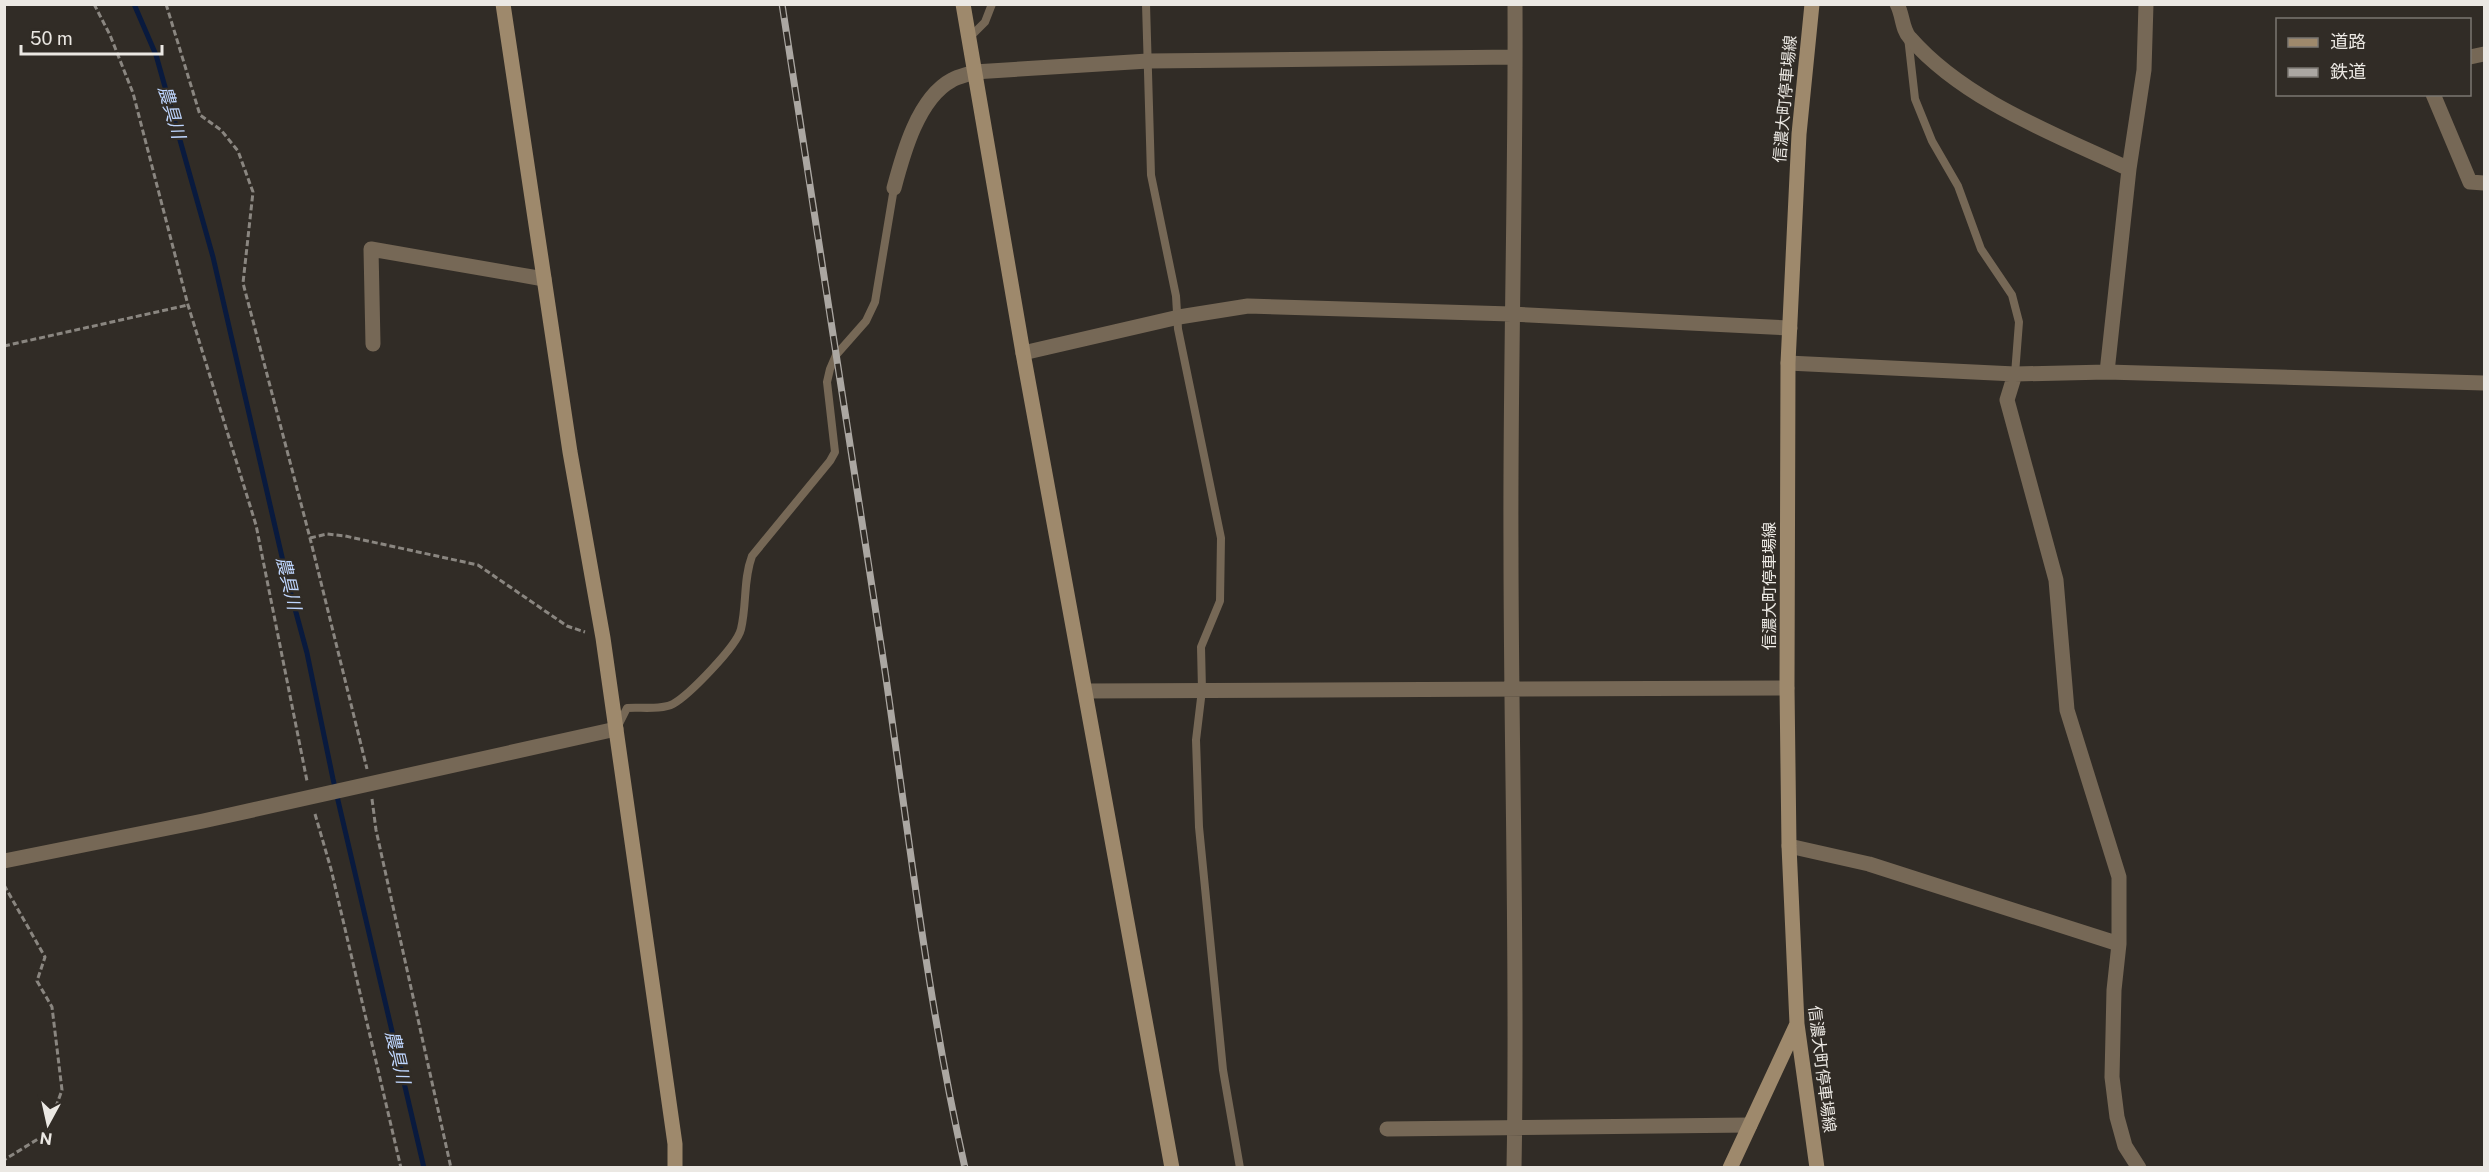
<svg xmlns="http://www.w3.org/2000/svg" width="2489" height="1172" font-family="'Public Sans','Noto Sans JP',sans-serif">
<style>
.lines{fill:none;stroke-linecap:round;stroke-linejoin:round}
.stream{stroke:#091a3e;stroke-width:5}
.path{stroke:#8a8680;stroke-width:3;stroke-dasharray:6 3;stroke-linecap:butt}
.lane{stroke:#766856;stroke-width:8}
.street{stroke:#766856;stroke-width:15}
.secondary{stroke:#9e896c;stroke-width:15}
.rail-casing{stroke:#aba7a2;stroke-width:7}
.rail{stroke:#312c26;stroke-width:4.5;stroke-dasharray:14;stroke-linecap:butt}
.labels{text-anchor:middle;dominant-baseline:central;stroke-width:4.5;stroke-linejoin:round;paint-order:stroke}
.street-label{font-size:16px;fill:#ebe8e3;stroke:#312c26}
.water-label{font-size:18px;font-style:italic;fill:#bed5fd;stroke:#312c26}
</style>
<rect width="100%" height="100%" fill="#312c26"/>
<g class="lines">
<path class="stream" d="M 134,4 L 156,55 L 213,257 L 288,583 L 307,653 L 333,779 L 424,1168"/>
<path class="path" d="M 94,4 L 110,35 L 133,93 L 188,305 L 256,525 L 307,781
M 166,4 L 200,115 L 221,130 L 238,151 L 253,192 L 243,283 L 310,538 L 367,769
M 4,346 L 188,305
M 310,538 L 327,534 L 345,536 L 478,565 L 567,626 L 585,632
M 372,799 L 376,830 L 451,1168
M 315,814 L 331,869 L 401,1168
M 4,885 L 45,957 L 37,981 L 52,1007 L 62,1090 L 46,1134 L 4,1160"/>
<path class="lane" d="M 1146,4 L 1151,175 L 1176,296 L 1178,329 L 1221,538 L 1220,601 L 1201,647 L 1202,690 L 1196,740 L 1199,827 L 1223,1070 L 1240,1168
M 1908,37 L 1915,99 L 1932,141 L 1958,186 L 1981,249 L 2012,295 L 2019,322 L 2015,374
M 969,38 L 985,22 L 992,4
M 618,726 L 627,708 C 640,707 662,710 673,704 C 689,695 737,646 741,629 C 747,604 743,580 752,556 L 830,461 L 835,452 L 827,382 L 830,369 L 836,355 L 866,321 L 875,302 L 894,188"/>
<path class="street" d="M 1897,4 C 1903,15 1902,30 1910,38 C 1965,101 2055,134 2129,169
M 2470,57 L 2484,54
M 2433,94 L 2470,182 L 2484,183
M 894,188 C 903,154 918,98 952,80 C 959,76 967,75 974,72 L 1148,61 L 1515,57
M 373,344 L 371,249 L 544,279
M 1023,353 L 1179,317 L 1248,306 L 1511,314 L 1790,328
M 1788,363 L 2015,374 L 2107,372 L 2484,383
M 2107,372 L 2129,169 L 2144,70 L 2146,4
M 2015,374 L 2007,400 L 2056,580 L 2067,710 L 2119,877 L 2119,944 L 2114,990 L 2112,1077 L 2117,1117 L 2125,1146 L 2139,1168
M 1085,691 L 1787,688
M 1789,846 L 1869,864 L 2119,944
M 4,861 L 203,821 L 616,729
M 1387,1129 L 1750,1125
M 1514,1168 C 1518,961 1511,755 1511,548 C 1510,367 1516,186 1515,4"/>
<path class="secondary" d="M 503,4 L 570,452 L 603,638 L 675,1144 L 675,1168
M 963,4 L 1023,353 L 1172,1168
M 1812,4 L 1799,134 L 1788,363 L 1787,688 L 1789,846 L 1797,1024 L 1817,1168
M 1730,1168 L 1797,1024"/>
<defs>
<path id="rail" d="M 782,4 C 816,227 851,449 885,671 C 909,837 928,1004 965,1168"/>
</defs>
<use href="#rail" class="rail-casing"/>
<use href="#rail" class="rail"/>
</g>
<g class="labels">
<g class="street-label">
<text transform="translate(1785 99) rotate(-85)">信濃大町停車場線</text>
<text transform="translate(1769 586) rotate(-90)">信濃大町停車場線</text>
<text transform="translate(1822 1069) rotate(83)">信濃大町停車場線</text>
</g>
<g class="water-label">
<text transform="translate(172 112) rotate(74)">農具川</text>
<text transform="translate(289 583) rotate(77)">農具川</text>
<text transform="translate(398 1057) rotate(77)">農具川</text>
</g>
</g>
<rect width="2489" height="1172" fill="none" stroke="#ebe8e3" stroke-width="12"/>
<rect x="2276" y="18" width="195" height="78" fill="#312c26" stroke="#7b7772" stroke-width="1.5"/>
<rect x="2288" y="38" width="30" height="9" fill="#9e896c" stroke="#7b7772" stroke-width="1.5"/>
<text x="2330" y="48" font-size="18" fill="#ebe8e3">道路</text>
<rect x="2288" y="68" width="30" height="9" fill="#aba7a2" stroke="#7b7772" stroke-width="1.5"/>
<text x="2330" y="78" font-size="18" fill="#ebe8e3">鉄道</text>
<g transform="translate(48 1124) rotate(188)" stroke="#312c26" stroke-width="4.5" paint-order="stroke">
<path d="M0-4.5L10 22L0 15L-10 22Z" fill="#ebe8e3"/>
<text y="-9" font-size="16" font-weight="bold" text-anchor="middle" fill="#ebe8e3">N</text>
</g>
<path d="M21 45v9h141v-9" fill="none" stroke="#ebe8e3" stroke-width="3"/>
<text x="30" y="45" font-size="18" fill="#ebe8e3" stroke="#312c26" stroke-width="4.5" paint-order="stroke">50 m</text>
</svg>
